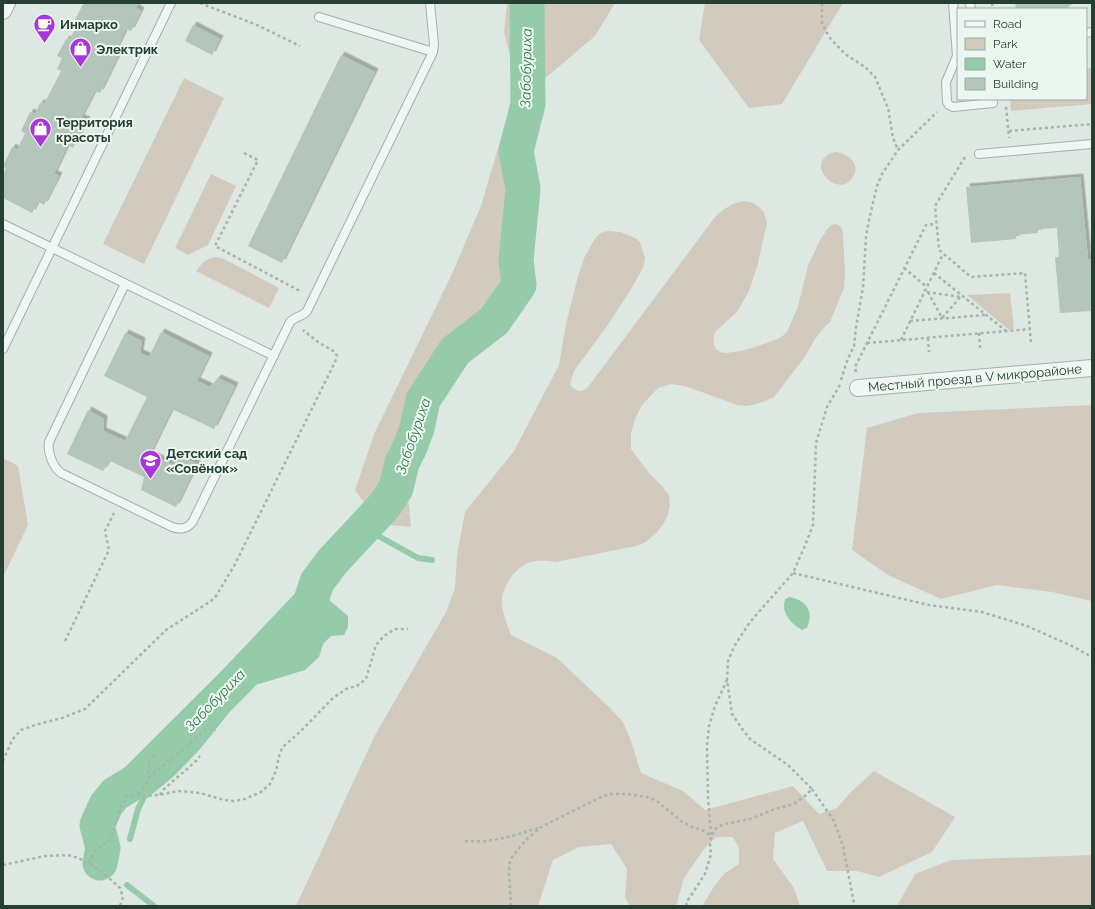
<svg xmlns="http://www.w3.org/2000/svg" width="1095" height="909" font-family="Raleway,sans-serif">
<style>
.green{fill:#d3cabe}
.water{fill:#95cba9}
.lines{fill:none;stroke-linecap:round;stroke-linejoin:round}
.stream{stroke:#95cba9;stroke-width:6}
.river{stroke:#95cba9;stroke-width:35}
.building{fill:#b4c5bc;filter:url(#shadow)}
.lane-casing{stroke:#a2b2aa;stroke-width:10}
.street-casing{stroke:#a2b2aa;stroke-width:18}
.path{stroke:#a7b4ae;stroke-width:2.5;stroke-dasharray:3 3;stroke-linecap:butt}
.lane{stroke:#f0f6f3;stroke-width:8}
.street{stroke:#f0f6f3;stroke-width:16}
.labels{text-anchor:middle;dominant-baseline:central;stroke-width:4;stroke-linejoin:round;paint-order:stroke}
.poi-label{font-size:13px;font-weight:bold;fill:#254032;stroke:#ecf6f0;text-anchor:start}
.street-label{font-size:13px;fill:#254032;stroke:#ecf6f0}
.water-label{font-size:14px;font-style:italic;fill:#2d764a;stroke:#ecf6f0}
</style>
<defs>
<filter id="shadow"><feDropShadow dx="3.5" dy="-3.5" stdDeviation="0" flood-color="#0004"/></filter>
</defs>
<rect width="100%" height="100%" fill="#dde8e2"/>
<path class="green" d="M 507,3 L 615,3 L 595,36 L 543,80 L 537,131 L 526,206 L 523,246 L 524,285 L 503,320 L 458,358 L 435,399 L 417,459 L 408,497 L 411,527 L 390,525 L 362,500 L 355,490 L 375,432 L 451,276 L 481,206 L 510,107 L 515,75 L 504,32 Z
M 705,3 L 843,3 L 782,104 L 749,108 L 699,40 Z
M 1086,68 L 1092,68 L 1092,104 L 1011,111 L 1010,99 L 1086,99 Z
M 184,78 L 224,98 L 144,264 L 103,244 Z
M 836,152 C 849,154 861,164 853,177 C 838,202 800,160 836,152 Z
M 211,174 L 236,186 L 208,245 L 188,255 L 175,248 Z
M 745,201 L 753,203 L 759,207 L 764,212 L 767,223 L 757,267 L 749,291 L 737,312 L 716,331 L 714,335 L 714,344 L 716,349 L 720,352 L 726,353 L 741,351 L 755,347 L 780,338 L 787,332 L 798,306 L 808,266 L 819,242 L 828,228 L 831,225 L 836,224 L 841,227 L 843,233 L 845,274 L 844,288 L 830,322 L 823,329 L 815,339 L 804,358 L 774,397 L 766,401 L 756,404 L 747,406 L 737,405 L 685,386 L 671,384 L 658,388 L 642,405 L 636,417 L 631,433 L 631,449 L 649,473 L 661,485 L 669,495 L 670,505 L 668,514 L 664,523 L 658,531 L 646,542 L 636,546 L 556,562 C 548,561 539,560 531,562 C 515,566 500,589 502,605 C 503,615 508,626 511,635 L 557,658 L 609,707 L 623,722 L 630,738 L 641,773 L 683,791 L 705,810 L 793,786 L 819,814 L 837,808 L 850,793 L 874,771 L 955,817 L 932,852 L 879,877 L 857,871 L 827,871 L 803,821 L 775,833 L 773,859 L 794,888 L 800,906 L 702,906 L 715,885 L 725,873 L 739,864 L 739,848 L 733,837 L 716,837 L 704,849 L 684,878 L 676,906 L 630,906 L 625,897 L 627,869 L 611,844 L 579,847 L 553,860 L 538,906 L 296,906 L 374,737 L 446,612 L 455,588 L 457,555 L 465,512 L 514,451 L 559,365 L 566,324 L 577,280 L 584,258 L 594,240 L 599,234 L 607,231 L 620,232 L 635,238 L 640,242 L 645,258 L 643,268 L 628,294 L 607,326 L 574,371 L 570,385 C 576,391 581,394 588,387 L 715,217 C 724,209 732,202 745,201 Z
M 216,257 L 224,259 L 279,288 L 269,308 L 196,271 C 202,263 206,258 216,257 Z
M 1010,293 L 1014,329 L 1009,330 L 967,295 Z
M 1092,405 L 1092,601 L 1052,592 L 997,585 L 941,599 L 888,575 L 852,550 L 867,428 L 918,413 Z
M 3,458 L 18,466 L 28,525 L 3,577 Z
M 1092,855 L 1092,906 L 897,906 L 915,874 L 951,860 Z"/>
<path class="water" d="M 309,587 L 322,594 L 348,616 L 348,627 L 344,635 L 331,636 L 323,644 L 319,657 L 305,670 L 259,684 L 249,679 L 243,668 L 246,663 L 267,641 L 281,623 L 291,605 L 299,592 Z
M 790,597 C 807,601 814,611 807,628 L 802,630 C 790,623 781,613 785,599 Z"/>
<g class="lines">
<path class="stream" d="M 364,528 L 418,558 L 432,560
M 130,839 L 138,809 L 144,797 L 172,774 L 198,747 L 233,703 L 236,694 L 236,681
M 127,885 L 154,906"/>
<path class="river" d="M 100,863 L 103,848 L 97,825 L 106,805 L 115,794 L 136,781 L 236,681 L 310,603 L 317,582 L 332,562 L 385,505 L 396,488 L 402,463 L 410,447 L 417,428 L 423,400 L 455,351 L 494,321 L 519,285 L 516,260 L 523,189 L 516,151 L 528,104 L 527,3"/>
</g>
<path class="building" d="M 88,3 L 139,3 L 136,8 L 141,11 L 131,31 L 126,29 L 115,52 L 119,54 L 100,93 L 95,91 L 81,118 L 87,120 L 73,148 L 68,145 L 54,174 L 59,176 L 44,205 L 38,202 L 32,213 L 3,198 L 4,179 L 3,175 L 6,168 L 3,166 L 12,147 L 17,150 L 25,133 L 21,131 L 30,112 L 35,114 L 40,103 L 44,104 L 61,71 L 57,69 L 62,58 L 57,56 L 66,39 L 69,40 L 77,26 L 73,24 L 83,4 L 87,6 Z
M 1015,3 L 1072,3 L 1067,9 L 1016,9 Z
M 193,25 L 220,39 L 212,55 L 185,41 Z
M 341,55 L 375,72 L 282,263 L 248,246 Z
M 1080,177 L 1088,259 L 1092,259 L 1092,311 L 1060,313 L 1055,257 L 1059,257 L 1057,228 L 1038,229 L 1038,233 L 1016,235 L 1016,239 L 971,243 L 966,187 Z
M 161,332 L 209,356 L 197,381 L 210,387 L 218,378 L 235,386 L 214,429 L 172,409 L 150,454 L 173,465 L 180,456 L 197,464 L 176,507 L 141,490 L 144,477 L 110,461 L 103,471 L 67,454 L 88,410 L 104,419 L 103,431 L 125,441 L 147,397 L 104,376 L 125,333 L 142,341 L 140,353 L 149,357 Z"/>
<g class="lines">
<defs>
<path id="lane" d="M 953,3 L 957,56 L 946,82 L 947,102 L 949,105 L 953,107 L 993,103
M 970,3 L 971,9
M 319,17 L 433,52
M 1086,33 L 1092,32
M 979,154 L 1092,144
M 3,224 L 274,356
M 125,284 L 49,442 C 47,452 53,467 61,473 L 172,527 C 180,530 188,529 193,521 L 290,322 C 295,316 303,317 307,311 L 433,52 L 434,44 L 430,3
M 3,349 L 171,3"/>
<path id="street" d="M 3,11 L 7,3
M 858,388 L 1092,368"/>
</defs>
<use href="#lane" class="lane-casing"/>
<use href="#street" class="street-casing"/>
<path class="path" d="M 200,3 L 257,25 L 300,46
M 822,3 L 822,24 L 830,38 L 845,54 L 865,67 L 875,77 L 888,108 L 893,138 L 898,150
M 992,3 L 993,9
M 1086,59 L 1087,65
M 1006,107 L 1009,138
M 1009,131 L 1092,124
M 244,153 L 258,160 L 215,246 L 302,292
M 965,157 L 935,206 L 939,250 L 971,277 L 1025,273 L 1031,343
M 904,268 L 927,287
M 934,273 L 1006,331
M 927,292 L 961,297
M 928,292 L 942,318 L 962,295
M 910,321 L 985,315
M 979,333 L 980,348
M 928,338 L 929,352
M 901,340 L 943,254
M 867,343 L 1030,329
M 856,372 L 855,367 L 926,225 L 936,224
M 841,380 L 847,361 L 854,346 L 856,327 L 863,287 L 866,237 L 869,220 L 877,186 L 882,174 L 898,150 L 937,112
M 793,573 L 929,605 L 982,612 L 1027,626 L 1072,646 L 1092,657
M 65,641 L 109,550 L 105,531 L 114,513
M 3,761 L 12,740 L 21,730 L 35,725 L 62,718 L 85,709 L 166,630 L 211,601 L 216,596 L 234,566 L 335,362 L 337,356 L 335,352 L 318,342 L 303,330
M 149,778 L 167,762 L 189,745 L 201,733 L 206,730 L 216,730
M 812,789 L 834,821 L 843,846 L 854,903 L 854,906
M 138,794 L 142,791 L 149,778 L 149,761 L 154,755
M 160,795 L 163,790 L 196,761 L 200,756
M 711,835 L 708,797 L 707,746 L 709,726 L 715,706 L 727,680
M 465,841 C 493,843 512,836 538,828
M 89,863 L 96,849 L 108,842 L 111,838 L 120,809 L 127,796 L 138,794 L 143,796 L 159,795 L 178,791 L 200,793 L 224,800 L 234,801 L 245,799 L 261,792 L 270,784 L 276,771 L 280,752 L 284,746 L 301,731 L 333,698 L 346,689 L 357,686 L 366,679 L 376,645 L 384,636 L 395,629 L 408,629
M 3,865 L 45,856 L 68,855 L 78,858 L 89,863 L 102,872 L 120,888 L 123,897 L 120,906
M 511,906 L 509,872 L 510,861 L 512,857 L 526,840 L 541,827 L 599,798 L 610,794 L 627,794 L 647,797 L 657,801 L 681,821 L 692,827 L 704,831 L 711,836
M 686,906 L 688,900 L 705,874 L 711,854 L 710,845 L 711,836 L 717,827 L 725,824 L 750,819 L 775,809 L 794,804 L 806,795 L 812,789 L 788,765 L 750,739 L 743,730 L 732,714 L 727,680 L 728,661 L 735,645 L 750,622 L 793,573 L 804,548 L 813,525 L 816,443 L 827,407 L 840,385"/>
<use href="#lane" class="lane"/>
<use href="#street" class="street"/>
</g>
<defs>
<symbol id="cafe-pin" viewBox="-11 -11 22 30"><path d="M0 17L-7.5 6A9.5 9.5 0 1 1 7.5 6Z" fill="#a738d7" stroke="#ecf6f0"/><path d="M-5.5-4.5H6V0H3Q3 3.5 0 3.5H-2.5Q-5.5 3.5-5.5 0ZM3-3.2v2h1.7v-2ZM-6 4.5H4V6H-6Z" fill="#fff"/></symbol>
<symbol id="shop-pin" viewBox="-11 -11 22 30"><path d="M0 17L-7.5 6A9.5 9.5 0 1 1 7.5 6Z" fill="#a738d7" stroke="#ecf6f0"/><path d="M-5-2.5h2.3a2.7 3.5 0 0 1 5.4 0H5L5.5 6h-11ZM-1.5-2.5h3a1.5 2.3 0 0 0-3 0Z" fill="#fff"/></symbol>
<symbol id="school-pin" viewBox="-11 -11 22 30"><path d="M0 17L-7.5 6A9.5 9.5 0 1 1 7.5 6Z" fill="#a738d7" stroke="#ecf6f0"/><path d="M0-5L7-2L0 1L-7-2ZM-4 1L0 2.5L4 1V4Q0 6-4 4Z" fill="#fff"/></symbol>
</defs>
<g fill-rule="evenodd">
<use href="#cafe-pin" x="32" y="12" width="25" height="34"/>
<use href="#shop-pin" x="68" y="36" width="25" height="34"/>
<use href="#shop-pin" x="28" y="116" width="25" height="34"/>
<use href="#school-pin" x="138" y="448" width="25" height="34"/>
</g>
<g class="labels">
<g class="poi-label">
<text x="60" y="24">Инмарко</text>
<text x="96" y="49">Электрик</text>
<text x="56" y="122">Территория<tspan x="56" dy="15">красоты</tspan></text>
<text x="166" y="453">Детский сад<tspan x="166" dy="15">«Совёнок»</tspan></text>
</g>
<g class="street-label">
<text transform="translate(975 378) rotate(-5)">Местный проезд в V микрорайоне</text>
</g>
<g class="water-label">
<text transform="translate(526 68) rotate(-89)">Забобуриха</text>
<text transform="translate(413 436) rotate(-71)">Забобуриха</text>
<text transform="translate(215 700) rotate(-46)">Забобуриха</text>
</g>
</g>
<rect width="1095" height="909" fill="none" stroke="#254032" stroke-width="8"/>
<rect x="957" y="8" width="130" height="92" fill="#ecf6f0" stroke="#9cada4"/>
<rect x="965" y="21" width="20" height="6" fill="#f0f6f3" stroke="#9cada4"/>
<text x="993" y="28" font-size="12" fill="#254032">Road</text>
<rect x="965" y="38" width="20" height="12" fill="#d3cabe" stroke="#9cada4"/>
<text x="993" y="48" font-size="12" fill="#254032">Park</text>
<rect x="965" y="58" width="20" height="12" fill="#95cba9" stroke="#9cada4"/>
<text x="993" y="68" font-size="12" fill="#254032">Water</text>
<rect x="965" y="78" width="20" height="12" fill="#b4c5bc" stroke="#9cada4"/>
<text x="993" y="88" font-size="12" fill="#254032">Building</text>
</svg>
